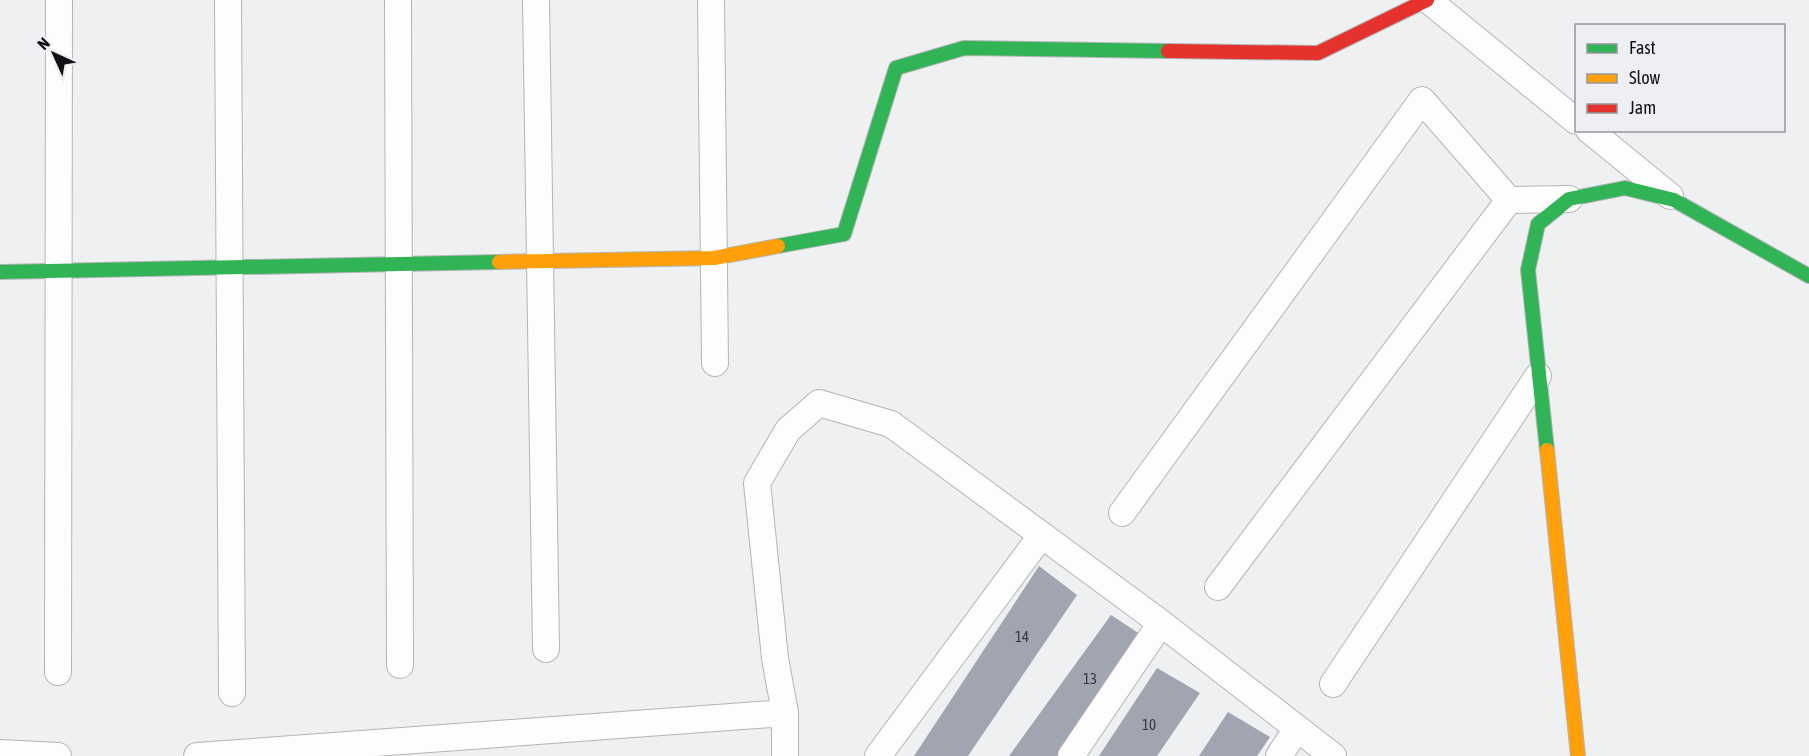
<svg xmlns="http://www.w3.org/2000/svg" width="1809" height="756" font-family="'Asap Condensed',sans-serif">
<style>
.building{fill:#a1a4b1}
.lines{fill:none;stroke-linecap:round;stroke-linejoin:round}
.street-casing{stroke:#b4b4b6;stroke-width:28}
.fast-casing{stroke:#b4b4b6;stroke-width:16}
.slow-casing{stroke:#b4b4b6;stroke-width:16}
.jam-casing{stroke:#b4b4b6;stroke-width:16}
.street{stroke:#fdfdfd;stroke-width:26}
.fast{stroke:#30b455;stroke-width:14}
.slow{stroke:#ff9f0a;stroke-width:14}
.jam{stroke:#e5322d;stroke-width:14}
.labels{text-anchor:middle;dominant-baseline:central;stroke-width:6;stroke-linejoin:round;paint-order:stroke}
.number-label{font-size:15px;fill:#36363b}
</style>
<rect width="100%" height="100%" fill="#eff0f2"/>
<path class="building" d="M 1039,566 L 1077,595 L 968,756 L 914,756 Z
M 1111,615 L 1143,636 L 1061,756 L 1009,756 Z
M 1157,668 L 1200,693 L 1157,756 L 1099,756 Z
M 1228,712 L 1270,737 L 1257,756 L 1199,756 Z"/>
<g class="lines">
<defs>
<path id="street" d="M 228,0 L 232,693
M 398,0 L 400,665
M 536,0 L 546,649
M 711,0 L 715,363
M 1428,0 L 1576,121
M 1589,130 L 1670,196
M 1122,513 L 1422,100 L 1509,200 L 1569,199
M 1218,587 L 1509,200
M 58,672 L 59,0
M 1333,684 L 1538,376
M 0,753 L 58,756
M 197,756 L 785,713
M 785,756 L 785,713 L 775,658 L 757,483 L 788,430 L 819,403 L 891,424 L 1161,623 L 1333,756
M 878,756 L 1041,536
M 1071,756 L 1161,623
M 1279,756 L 1296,730"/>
<path id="fast" d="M 778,246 L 844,234 L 896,68 L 964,48 L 1168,51
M 0,272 L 499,262
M 1547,450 L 1528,270 L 1538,224 L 1569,199 L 1625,188 L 1674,200 L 1809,276"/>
<path id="slow" d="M 499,262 L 714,258 L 778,246
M 1547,450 L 1578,756"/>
<path id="jam" d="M 1168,51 L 1318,53 L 1427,0"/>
</defs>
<use href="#street" class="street-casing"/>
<use href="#fast" class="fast-casing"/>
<use href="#slow" class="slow-casing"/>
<use href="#jam" class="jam-casing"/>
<use href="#street" class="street"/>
<use href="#fast" class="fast"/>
<use href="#slow" class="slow"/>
<use href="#jam" class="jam"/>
</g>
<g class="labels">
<g class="number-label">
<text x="1022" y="636">14</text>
<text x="1090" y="678">13</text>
<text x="1149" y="724">10</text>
</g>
</g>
<rect x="1575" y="24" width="210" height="108" fill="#eeeff3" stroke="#96979a" stroke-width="1.5"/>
<rect x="1587" y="44" width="30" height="9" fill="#30b455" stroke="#96979a" stroke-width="1.5"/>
<text x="1629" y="54" font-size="18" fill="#121214">Fast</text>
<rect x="1587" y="74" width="30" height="9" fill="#ff9f0a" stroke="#96979a" stroke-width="1.5"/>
<text x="1629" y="84" font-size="18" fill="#121214">Slow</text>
<rect x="1587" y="104" width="30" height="9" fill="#e5322d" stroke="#96979a" stroke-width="1.5"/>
<text x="1629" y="114" font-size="18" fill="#121214">Jam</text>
<g transform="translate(54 54) rotate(315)" stroke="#eeeff3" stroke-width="4.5" paint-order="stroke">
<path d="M0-4.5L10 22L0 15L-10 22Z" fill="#121214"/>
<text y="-9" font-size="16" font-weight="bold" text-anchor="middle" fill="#121214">N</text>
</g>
</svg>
